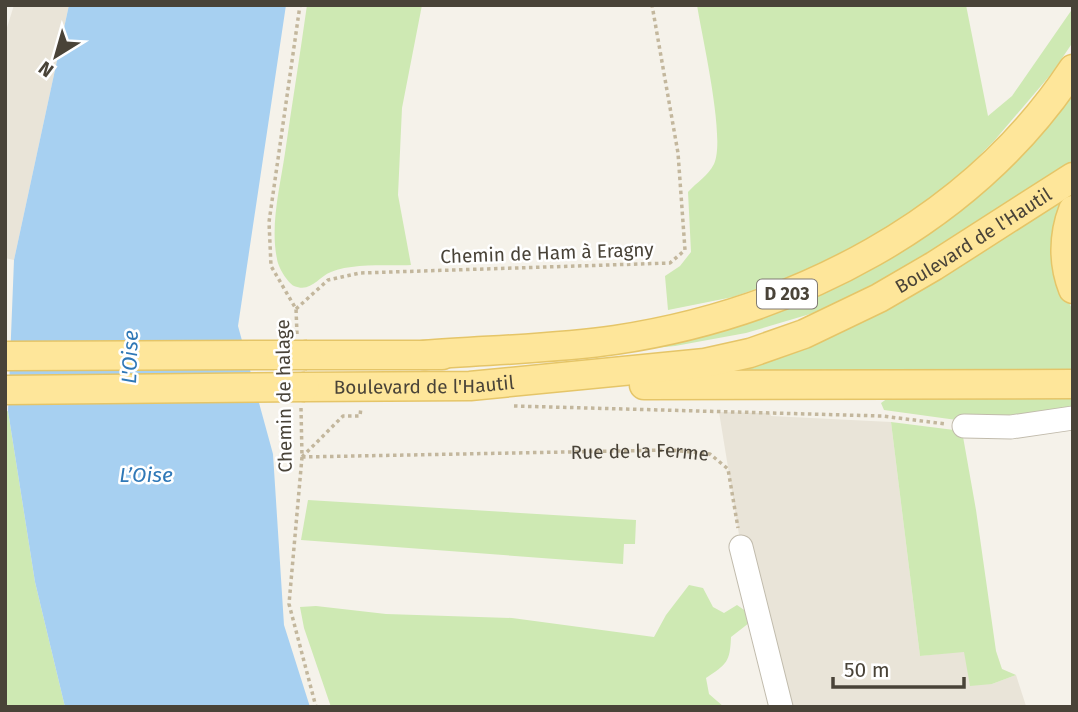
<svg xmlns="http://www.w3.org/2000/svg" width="1078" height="712" font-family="'Fira Sans',sans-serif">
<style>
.residential{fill:#e9e4d8}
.green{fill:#cee9b3}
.water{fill:#a7d0f1}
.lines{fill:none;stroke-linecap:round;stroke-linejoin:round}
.minor-casing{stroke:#c1bbac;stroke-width:25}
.major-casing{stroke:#e5c568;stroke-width:31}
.path{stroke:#c3b79d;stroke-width:3.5;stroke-dasharray:3.5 3.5;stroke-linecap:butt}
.minor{stroke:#fff;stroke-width:23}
.major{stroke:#fee69a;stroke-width:28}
.major-bridge-casing{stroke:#e5c568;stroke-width:31;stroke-linecap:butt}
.major-bridge{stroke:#fee69a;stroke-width:28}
.labels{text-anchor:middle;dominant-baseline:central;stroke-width:5;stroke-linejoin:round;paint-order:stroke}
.shield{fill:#fff;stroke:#807b74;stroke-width:2}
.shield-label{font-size:18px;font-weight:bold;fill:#494338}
.street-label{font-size:19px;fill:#494338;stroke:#fff}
.water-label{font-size:21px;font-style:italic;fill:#2f78b7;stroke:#fff}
</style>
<rect width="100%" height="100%" fill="#f5f2ea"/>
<path class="residential" d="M 14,5 L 69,5 L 14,260 L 5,258 L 5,34 Z
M 719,412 L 770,413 L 771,416 L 891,422 L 920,656 L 964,651 L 992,684 L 1016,675 L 1026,706 L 1033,707 L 781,707 L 741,547 Z"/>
<path class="green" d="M 307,5 L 422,5 L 402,108 L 398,195 L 411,265 C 388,266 352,263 331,272 C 318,277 311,293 294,286 C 287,282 278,267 277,259 C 270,225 280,187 285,153 C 292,104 300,55 307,5 Z
M 697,5 L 966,5 L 988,116 L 1012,96 L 1073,8 L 1073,42 L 1052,73 L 994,141 L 956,179 L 924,204 L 892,226 L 795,279 L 768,285 L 733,297 L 668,310 L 665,276 L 680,266 L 691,252 L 688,192 C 697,182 708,176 714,164 C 726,139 702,37 697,5 Z
M 1073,88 L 1073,163 L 913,266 L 827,309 L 746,333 L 675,346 L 635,350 L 816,294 Z
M 1058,203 L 1064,208 L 1065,296 L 1073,310 L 1073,375 L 709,376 Z
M 888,398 L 1073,399 L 1073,412 L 964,421 L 884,410 L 881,403 Z
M 8,411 L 35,582 L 65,707 L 5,707 L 5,412 Z
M 891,422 L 962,431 L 976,510 L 996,651 L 1002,669 L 1016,675 L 992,684 L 970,686 L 964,652 L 920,656 Z
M 308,500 L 636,520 L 635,544 L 624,544 L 623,564 L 301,540 Z
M 689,585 L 703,588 L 713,607 L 724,613 L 737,605 L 747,612 L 749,623 L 731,637 C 730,662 727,664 706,678 L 709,694 L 724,707 L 331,707 L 304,628 L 300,607 L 316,606 L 386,614 L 512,618 L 654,637 L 666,615 Z"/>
<path class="water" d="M 69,5 L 286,5 L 238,326 L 273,454 L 284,625 L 310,707 L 65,707 L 35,582 L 8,411 L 14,260 Z"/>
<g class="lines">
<defs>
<path id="minor" d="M 964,426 L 1011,427 L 1073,418
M 741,547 L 781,707"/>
<g id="major">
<path d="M 1073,210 C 1063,236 1063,264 1073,289"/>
<path d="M 307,355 L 442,355"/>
<path d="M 424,355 C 486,350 554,349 615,340 C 794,313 971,223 1073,69"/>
<path d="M 5,356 L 281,355"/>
<path d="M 644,385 L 1073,384"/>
<path id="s2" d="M 305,387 L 470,386 L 705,363 L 750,353 L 804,334 L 879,298 L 934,266 L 1073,177"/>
</g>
</defs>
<use href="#minor" class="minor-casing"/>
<use href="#major" class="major-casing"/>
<g class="path">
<path d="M 296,309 L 328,280 L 360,273 L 670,263 L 685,250 L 678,153 L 652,5"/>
<path d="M 297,334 L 296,309 L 271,266 L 269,222 L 300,5"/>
<path d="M 514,406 L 882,416 L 946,424"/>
<path d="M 301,408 L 302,457 L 289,604 L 316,707"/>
<path id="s1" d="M 302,457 L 671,450 L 710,454 L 728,469 L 738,528"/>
<path d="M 302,457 L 343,416 L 360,416 L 361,407"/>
</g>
<use href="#minor" class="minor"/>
<use href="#major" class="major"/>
<defs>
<path id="major-bridge" d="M 281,355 L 307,355
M 5,390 L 305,387"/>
</defs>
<use href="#major-bridge" class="major-bridge-casing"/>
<use href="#major-bridge" class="major-bridge"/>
</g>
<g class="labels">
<rect class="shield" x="757" y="279.5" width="60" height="29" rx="5"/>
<g class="shield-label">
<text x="787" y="294">D 203</text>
</g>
<g class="street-label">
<text stroke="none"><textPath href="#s2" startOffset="698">Boulevard de l'Hautil</textPath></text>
<text transform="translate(547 253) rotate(-2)">Chemin de Ham à Eragny</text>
<text stroke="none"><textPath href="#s2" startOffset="119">Boulevard de l'Hautil</textPath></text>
<text transform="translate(284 396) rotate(-91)">Chemin de halage</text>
<text stroke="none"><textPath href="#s1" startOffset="338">Rue de la Ferme</textPath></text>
</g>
<g class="water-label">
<text transform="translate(130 357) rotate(-88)">L'Oise</text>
<text x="146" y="475">L’Oise</text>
</g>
</g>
<rect width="1078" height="712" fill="none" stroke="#494338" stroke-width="14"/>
<g transform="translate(56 56) rotate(217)" stroke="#ffffff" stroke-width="5" paint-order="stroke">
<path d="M0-5L12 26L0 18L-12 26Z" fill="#494338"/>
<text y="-10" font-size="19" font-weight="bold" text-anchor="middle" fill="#494338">N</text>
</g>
<path d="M833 677v10h131v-10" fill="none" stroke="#494338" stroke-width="3.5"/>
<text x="844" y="677" font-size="21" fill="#494338" stroke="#ffffff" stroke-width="5" paint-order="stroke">50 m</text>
</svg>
